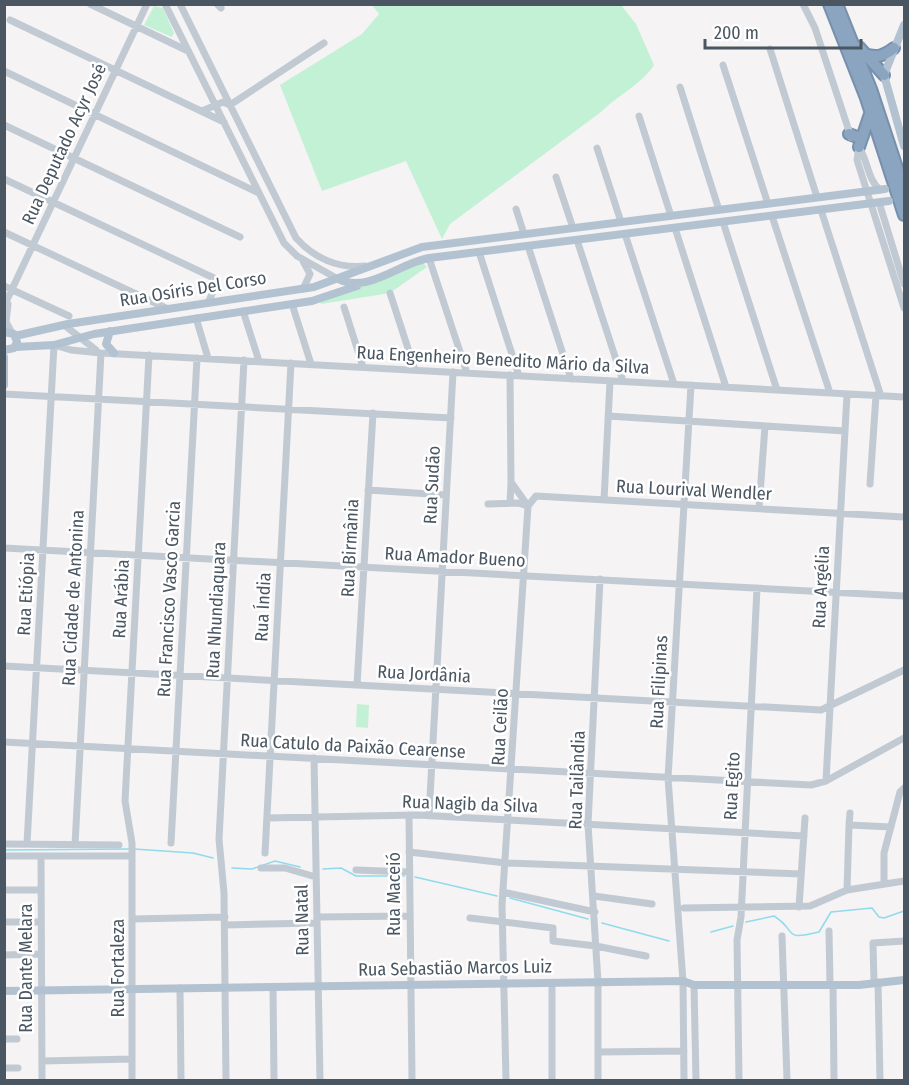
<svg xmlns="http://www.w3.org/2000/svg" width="909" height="1085" font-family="'Fira Sans Condensed',sans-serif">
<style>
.green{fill:#c3f1d5}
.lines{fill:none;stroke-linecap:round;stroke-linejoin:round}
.stream{stroke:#90daee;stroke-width:1.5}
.highway-casing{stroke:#7690ad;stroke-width:14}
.minor{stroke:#c1cad2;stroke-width:7}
.major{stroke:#b3c2d1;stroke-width:8}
.highway{stroke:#8ba5c1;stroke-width:10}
.labels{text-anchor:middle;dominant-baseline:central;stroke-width:5;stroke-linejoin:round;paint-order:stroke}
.street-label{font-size:18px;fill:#4a5661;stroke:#fff}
</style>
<rect width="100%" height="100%" fill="#f5f3f3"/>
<path class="green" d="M 372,5 L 621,5 L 636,24 L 654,65 C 641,85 618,95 601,112 L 450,224 L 442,239 L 406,161 L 322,191 L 280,85 L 362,34 L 379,14 Z
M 154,6 L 163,8 L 174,33 L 172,37 L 144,25 Z
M 423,263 L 427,267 L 390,293 L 321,304 L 320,302 Z
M 357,704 L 369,705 L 368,728 L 356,727 Z"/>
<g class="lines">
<path class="stream" d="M 134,849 L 193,853 L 213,858
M 4,850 L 129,849
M 232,868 L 252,869 L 275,861 L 300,867
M 323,869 L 341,868 L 356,876 L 404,876
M 415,877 L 497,896
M 510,898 L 588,919
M 746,922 L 774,916 C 799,932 781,941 819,932 L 831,912 L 872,908 L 879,917 L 884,918 L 904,911
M 602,923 L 669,941
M 711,932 L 733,926"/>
<defs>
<path id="highway" d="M 829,4 L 866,98 L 904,215
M 837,4 L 871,89 L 904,189
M 859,47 L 884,75
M 864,54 C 877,58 884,56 894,48
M 849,134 L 857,137 L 863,136
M 859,147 L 871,111"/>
</defs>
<use href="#highway" class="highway-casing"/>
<path class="minor" d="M 90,4 L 188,51
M 165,4 L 284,243 L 297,256 L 338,279
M 180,4 L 296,238 C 314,258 338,269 365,266
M 217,4 L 221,8
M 803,4 L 815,28 L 851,137
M 10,20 L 224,122
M 770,49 L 817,197
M 723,65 L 768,204
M 4,71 L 259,193
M 680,87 L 719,210
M 202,111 L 223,102 L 230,105 L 324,43
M 639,116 L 671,216
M 4,125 L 240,237
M 858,146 C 868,159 867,179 880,190
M 859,147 L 857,160 L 904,308
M 597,148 L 621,222
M 556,177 L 573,228
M 4,179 L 216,279 L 216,285 L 208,303
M 879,202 L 904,284
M 516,209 L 524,234
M 821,210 L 881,396
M 772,216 L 830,393
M 723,222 L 777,390
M 675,228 L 726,387
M 4,232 L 168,309
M 625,234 L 674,384
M 577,240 L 623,381
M 528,246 L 571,379
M 479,252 L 519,376
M 429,258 L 467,373
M 303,261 L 310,274 L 303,289
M 4,286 L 69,316
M 390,293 L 415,370
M 8,304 L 6,322 L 12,333
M 292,304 L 311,364
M 4,306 L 147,4
M 344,307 L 363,367
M 243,311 L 259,361
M 196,318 L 208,358
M 64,325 L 96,350
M 4,394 L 451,418
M 608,416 L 845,431
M 870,484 L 876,395
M 368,490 L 446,495
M 604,500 L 610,381
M 510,503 L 511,483
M 488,504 L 518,503 L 528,506
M 528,506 L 536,496 L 904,517
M 759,508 L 765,426
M 4,548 L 904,596
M 4,666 L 821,710 L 904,670
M 357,685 L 373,413
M 4,742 L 811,785 L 826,781 L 904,738
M 314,758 L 320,1080
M 826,781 L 847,394
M 409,815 L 412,1080
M 429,816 L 453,372
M 267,818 L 417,815 L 804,836
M 849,825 L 850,813
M 171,843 L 197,358
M 4,844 L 119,845
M 27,844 L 54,345 L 71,350 L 101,353 L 904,397
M 75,845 L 101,353
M 409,852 L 506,863 L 801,874
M 265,853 L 291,363
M 4,856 L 132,856
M 41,856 L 42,1080
M 261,868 L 285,868 L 316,877
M 356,870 L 408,872
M 884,884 L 884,853 L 900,792 L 904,788
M 4,890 L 41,890
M 847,890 L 849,825 L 891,827
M 503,892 L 595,912
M 594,896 L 652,904
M 799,907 L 805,818
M 684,908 L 810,906 L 847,890 L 904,881
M 317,917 L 409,916
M 470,918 L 553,928 L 553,941 L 596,946 L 646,956
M 133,919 L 225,917
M 4,922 L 41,922
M 225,925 L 317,923
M 829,931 L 830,985
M 782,936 L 787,1080
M 4,955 L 41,954
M 878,982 L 880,1080
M 552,983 L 552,1080
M 874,983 L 873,943 L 904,941
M 694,985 L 696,1080
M 833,985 L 834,1080
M 273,987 L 274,1080
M 180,988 L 181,1080
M 4,1039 L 17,1039
M 598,1052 L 684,1051
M 42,1061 L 132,1059
M 4,1068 L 18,1068
M 132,1080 L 132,843 L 125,801 L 149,355
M 226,1080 L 224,893 L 219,839 L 244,360
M 506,1080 L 502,905 L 528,506 L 511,482 L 510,375
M 598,1080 L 598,982 L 588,824 L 600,579
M 684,1080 L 683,981 L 668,778 L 691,385
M 739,1080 L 737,940 L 741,917 L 757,588"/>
<path class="major" d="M 904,25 L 884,75 L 904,146
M 338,279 C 368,294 399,263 429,258 L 889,201
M 110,331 L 106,344 L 114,353
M 4,332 L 14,334 L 17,342 L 14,348 L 4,350
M 15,336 L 68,324 L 314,287 L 422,247 L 885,189
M 15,347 L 54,345 L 94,334 L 312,301 L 357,286
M 4,357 L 4,385
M 4,991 L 683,981 L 694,985 L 859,985 L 904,980"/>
<use href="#highway" class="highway"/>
</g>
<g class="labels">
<g class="street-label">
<text transform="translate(64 144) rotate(-65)">Rua Deputado Acyr José</text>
<text transform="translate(193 289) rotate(-9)">Rua Osíris Del Corso</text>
<text transform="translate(503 360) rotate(3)">Rua Engenheiro Benedito Mário da Silva</text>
<text transform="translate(432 485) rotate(-87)">Rua Sudão</text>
<text transform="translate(694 490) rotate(3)">Rua Lourival Wendler</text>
<text transform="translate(350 548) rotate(-87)">Rua Birmânia</text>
<text transform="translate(455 557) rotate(3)">Rua Amador Bueno</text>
<text transform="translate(821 587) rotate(-87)">Rua Argélia</text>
<text transform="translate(26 594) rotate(-87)">Rua Etiópia</text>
<text transform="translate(73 598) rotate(-87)">Rua Cidade de Antonina</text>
<text transform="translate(121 599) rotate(-87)">Rua Arábia</text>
<text transform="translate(169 599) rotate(-87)">Rua Francisco Vasco Garcia</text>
<text transform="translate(263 607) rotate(-87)">Rua Índia</text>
<text transform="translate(216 610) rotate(-87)">Rua Nhundiaquara</text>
<text transform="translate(424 674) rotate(3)">Rua Jordânia</text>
<text transform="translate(659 682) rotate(-87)">Rua Filipinas</text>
<text transform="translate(500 727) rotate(-87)">Rua Ceilão</text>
<text transform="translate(353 746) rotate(3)">Rua Catulo da Paixão Cearense</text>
<text transform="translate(577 780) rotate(-88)">Rua Tailândia</text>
<text transform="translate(732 786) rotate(-87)">Rua Egito</text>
<text transform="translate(470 804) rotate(2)">Rua Nagib da Silva</text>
<text transform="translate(394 894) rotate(-90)">Rua Maceió</text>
<text transform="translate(302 920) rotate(-91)">Rua Natal</text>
<text transform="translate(26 968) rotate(-90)">Rua Dante Melara</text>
<text transform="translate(118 968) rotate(-90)">Rua Fortaleza</text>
<text transform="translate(455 968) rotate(-1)">Rua Sebastião Marcos Luiz</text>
</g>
</g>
<rect width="909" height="1085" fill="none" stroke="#4a5661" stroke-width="12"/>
<path d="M705 39v9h156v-9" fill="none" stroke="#4a5661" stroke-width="3"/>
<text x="714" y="39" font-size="18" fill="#4a5661" stroke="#ffffff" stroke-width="4.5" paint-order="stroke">200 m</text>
</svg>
